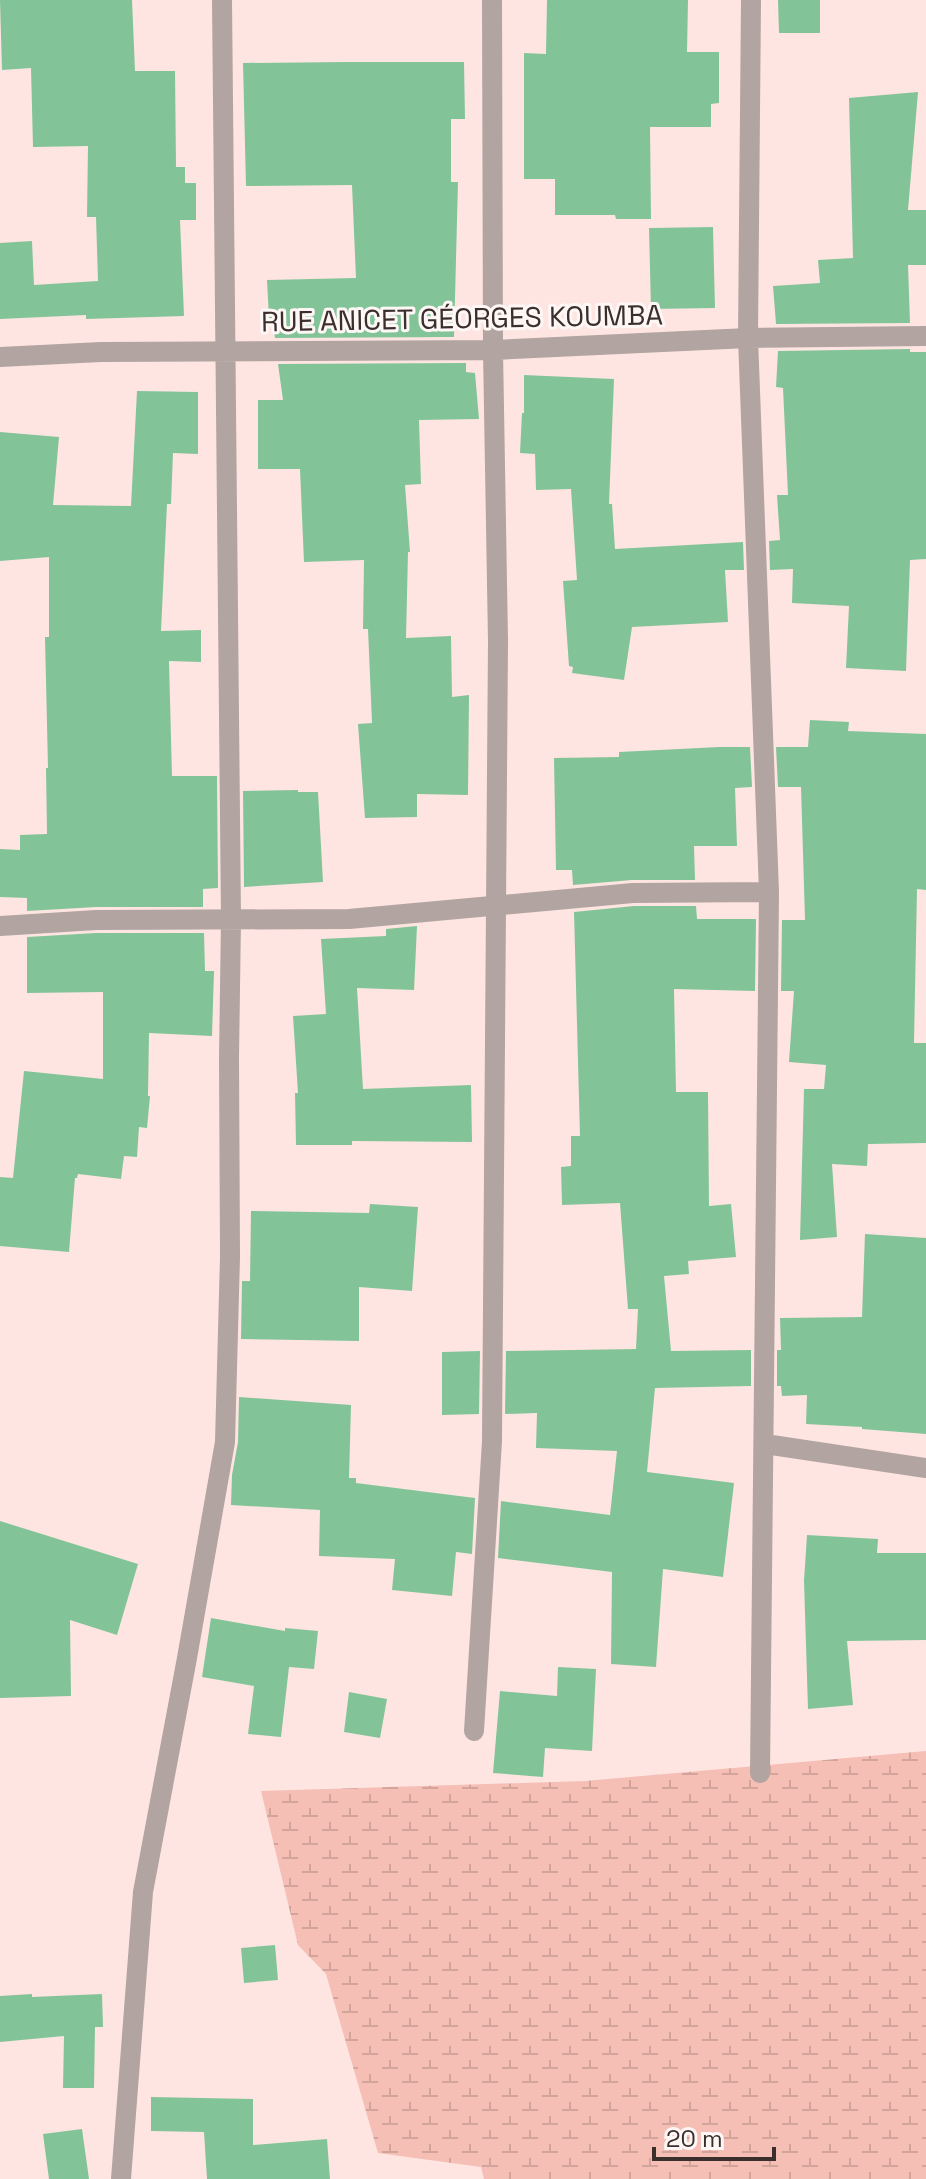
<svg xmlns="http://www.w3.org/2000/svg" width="926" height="2179" font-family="'Space Grotesk',sans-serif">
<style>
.wetland{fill:url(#wetland-marsh)}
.building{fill:#82c498}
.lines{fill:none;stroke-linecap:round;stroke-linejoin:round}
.street{stroke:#b1a4a1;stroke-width:20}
.labels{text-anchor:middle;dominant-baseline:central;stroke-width:6;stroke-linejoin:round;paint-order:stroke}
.street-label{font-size:28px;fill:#3a2f2c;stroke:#fef7f6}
</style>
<defs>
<pattern id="wetland-marsh" width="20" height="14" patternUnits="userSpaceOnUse" patternTransform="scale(2)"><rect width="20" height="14" fill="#f5bfb5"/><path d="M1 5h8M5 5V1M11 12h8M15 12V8" fill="none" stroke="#d3a49c"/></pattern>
</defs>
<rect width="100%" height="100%" fill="#fee5e1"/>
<path class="wetland" d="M 926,1751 L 926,2179 L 484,2179 L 481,2167 L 378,2153 L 326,1974 L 298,1945 L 261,1791 L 585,1781 Z"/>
<path class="building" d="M 0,0 L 132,0 L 135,71 L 175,71 L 176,167 L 185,167 L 185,183 L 196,183 L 196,220 L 180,220 L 184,316 L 86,319 L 86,315 L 0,319 L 0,243 L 32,241 L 34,285 L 98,281 L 96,217 L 87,217 L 88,146 L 33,147 L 31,68 L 2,70 Z
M 547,0 L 688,0 L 687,52 L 719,52 L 719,103 L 711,104 L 711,127 L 650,127 L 651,219 L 616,219 L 615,215 L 555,215 L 555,179 L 524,179 L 524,53 L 546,54 Z
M 778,0 L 820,0 L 820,33 L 779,33 Z
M 346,62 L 464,62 L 465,119 L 451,119 L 451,182 L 458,182 L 454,337 L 275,338 L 272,318 L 269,318 L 267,280 L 356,278 L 352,185 L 246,186 L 243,63 Z
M 918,92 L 908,210 L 926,210 L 926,265 L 908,265 L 910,323 L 776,324 L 773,286 L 820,283 L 818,260 L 853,258 L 849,98 Z
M 713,227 L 715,308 L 651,309 L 649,228 Z
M 910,349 L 910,352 L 926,352 L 926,559 L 910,560 L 906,671 L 846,668 L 849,606 L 792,603 L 793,569 L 770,570 L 769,541 L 780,540 L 777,495 L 788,495 L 783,388 L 776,387 L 778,351 Z
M 466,363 L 466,372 L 475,373 L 479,419 L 419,420 L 421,484 L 405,485 L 410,552 L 408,552 L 406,638 L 451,636 L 452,697 L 469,695 L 468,795 L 417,794 L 417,817 L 365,818 L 358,724 L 372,723 L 368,629 L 363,629 L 364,560 L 304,562 L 300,469 L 258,469 L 258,400 L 283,400 L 278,364 Z
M 524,375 L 614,379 L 609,504 L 612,504 L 615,549 L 743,542 L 744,570 L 725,570 L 728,622 L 632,627 L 624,680 L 572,673 L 573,667 L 569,666 L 563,581 L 577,580 L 571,489 L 536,490 L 535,454 L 520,453 L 522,413 L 524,413 Z
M 137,391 L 198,392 L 198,454 L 173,453 L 171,504 L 167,504 L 161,631 L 201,630 L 201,662 L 169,661 L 172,776 L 217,776 L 218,888 L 203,889 L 203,907 L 96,907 L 27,911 L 27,898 L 0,897 L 0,849 L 20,850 L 20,835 L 47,834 L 46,768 L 48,768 L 45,637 L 49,637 L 49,557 L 0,561 L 0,432 L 59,437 L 53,505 L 131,506 Z
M 810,720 L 849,722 L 848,731 L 926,734 L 926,890 L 917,889 L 914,1043 L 926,1043 L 926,1143 L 868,1144 L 867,1166 L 832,1164 L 837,1237 L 800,1240 L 804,1089 L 824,1089 L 826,1065 L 789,1062 L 794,991 L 781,991 L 782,920 L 805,920 L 801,787 L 778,787 L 776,747 L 808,747 Z
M 719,747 L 750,747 L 752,787 L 735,788 L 737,846 L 694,846 L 695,880 L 632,880 L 573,885 L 572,870 L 556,870 L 554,758 L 619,757 L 619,752 Z
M 298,790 L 298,792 L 318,792 L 323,882 L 244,887 L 243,791 Z
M 634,906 L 696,906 L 697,919 L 756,919 L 755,991 L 674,989 L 676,1092 L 708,1092 L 709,1206 L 731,1204 L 736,1257 L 688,1261 L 689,1274 L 664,1276 L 671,1351 L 751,1350 L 751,1386 L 655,1388 L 647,1472 L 734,1483 L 723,1577 L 663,1569 L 656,1667 L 611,1664 L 612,1572 L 498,1558 L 501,1501 L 610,1515 L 617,1451 L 536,1448 L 537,1413 L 505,1414 L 506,1351 L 636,1349 L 638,1309 L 628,1309 L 620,1203 L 562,1205 L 561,1167 L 571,1166 L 571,1136 L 580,1136 L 574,912 Z
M 417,926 L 414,990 L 357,988 L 363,1089 L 471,1085 L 472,1142 L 352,1141 L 352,1145 L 296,1145 L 295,1093 L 298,1093 L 293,1016 L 326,1014 L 321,939 L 386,936 L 386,929 Z
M 96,933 L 204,933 L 205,971 L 214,971 L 212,1036 L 149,1033 L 148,1096 L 150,1096 L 147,1128 L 139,1127 L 137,1157 L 124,1156 L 121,1179 L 78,1174 L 77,1178 L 75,1178 L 69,1252 L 0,1246 L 0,1177 L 13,1178 L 24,1071 L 103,1079 L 103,992 L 27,993 L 27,937 Z
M 370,1204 L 418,1207 L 412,1291 L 359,1287 L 359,1341 L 241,1339 L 242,1281 L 250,1281 L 251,1211 L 369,1213 Z
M 865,1234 L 926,1238 L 926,1434 L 862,1429 L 862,1427 L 806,1424 L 807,1395 L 782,1396 L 781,1386 L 777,1386 L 777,1350 L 781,1350 L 780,1318 L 862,1317 Z
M 480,1351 L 479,1414 L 442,1415 L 442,1352 Z
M 239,1397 L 351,1405 L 349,1478 L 356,1478 L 356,1483 L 475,1498 L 472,1554 L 456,1552 L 452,1596 L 392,1590 L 395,1559 L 319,1556 L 320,1510 L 231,1505 L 232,1475 L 238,1442 Z
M 0,1521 L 138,1564 L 117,1635 L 70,1620 L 71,1696 L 0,1698 Z
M 807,1535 L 878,1539 L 877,1553 L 926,1553 L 926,1640 L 847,1641 L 853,1705 L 808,1709 L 804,1581 Z
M 211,1618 L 285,1631 L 285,1628 L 318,1631 L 314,1669 L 289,1667 L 281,1737 L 248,1734 L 254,1686 L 202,1677 Z
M 558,1667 L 596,1669 L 592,1751 L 545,1748 L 543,1777 L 493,1773 L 500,1691 L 557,1696 Z
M 349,1692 L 387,1699 L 380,1738 L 344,1732 Z
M 275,1945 L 278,1980 L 244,1983 L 241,1948 Z
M 32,1994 L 32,1997 L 102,1994 L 103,2027 L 95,2027 L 94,2088 L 63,2088 L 64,2036 L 0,2042 L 0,1996 Z
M 151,2097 L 253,2099 L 253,2145 L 327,2139 L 330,2179 L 207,2179 L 204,2132 L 151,2131 Z
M 82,2129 L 89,2179 L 49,2179 L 43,2134 Z"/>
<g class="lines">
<path class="street" d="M 751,0 L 748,338 L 769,892 L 760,1773
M 0,357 L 101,352 L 493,350 L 748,338 L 926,336
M 0,926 L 96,920 L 349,919 L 633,893 L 769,892
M 765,1444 L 926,1468
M 474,1731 L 492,1441 L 498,641 L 493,350 L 492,0
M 121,2179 L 143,1892 L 187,1658 L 225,1442 L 230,1257 L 229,1058 L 231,919 L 222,0"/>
</g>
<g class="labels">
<g class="street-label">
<text transform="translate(462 318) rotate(-1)">RUE ANICET GÉORGES KOUMBA</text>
</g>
</g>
<path d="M654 2147v12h120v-12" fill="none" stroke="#3a2f2c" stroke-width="4"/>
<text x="666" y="2147" font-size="24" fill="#3a2f2c" stroke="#fef7f6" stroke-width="6" paint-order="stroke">20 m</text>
</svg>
